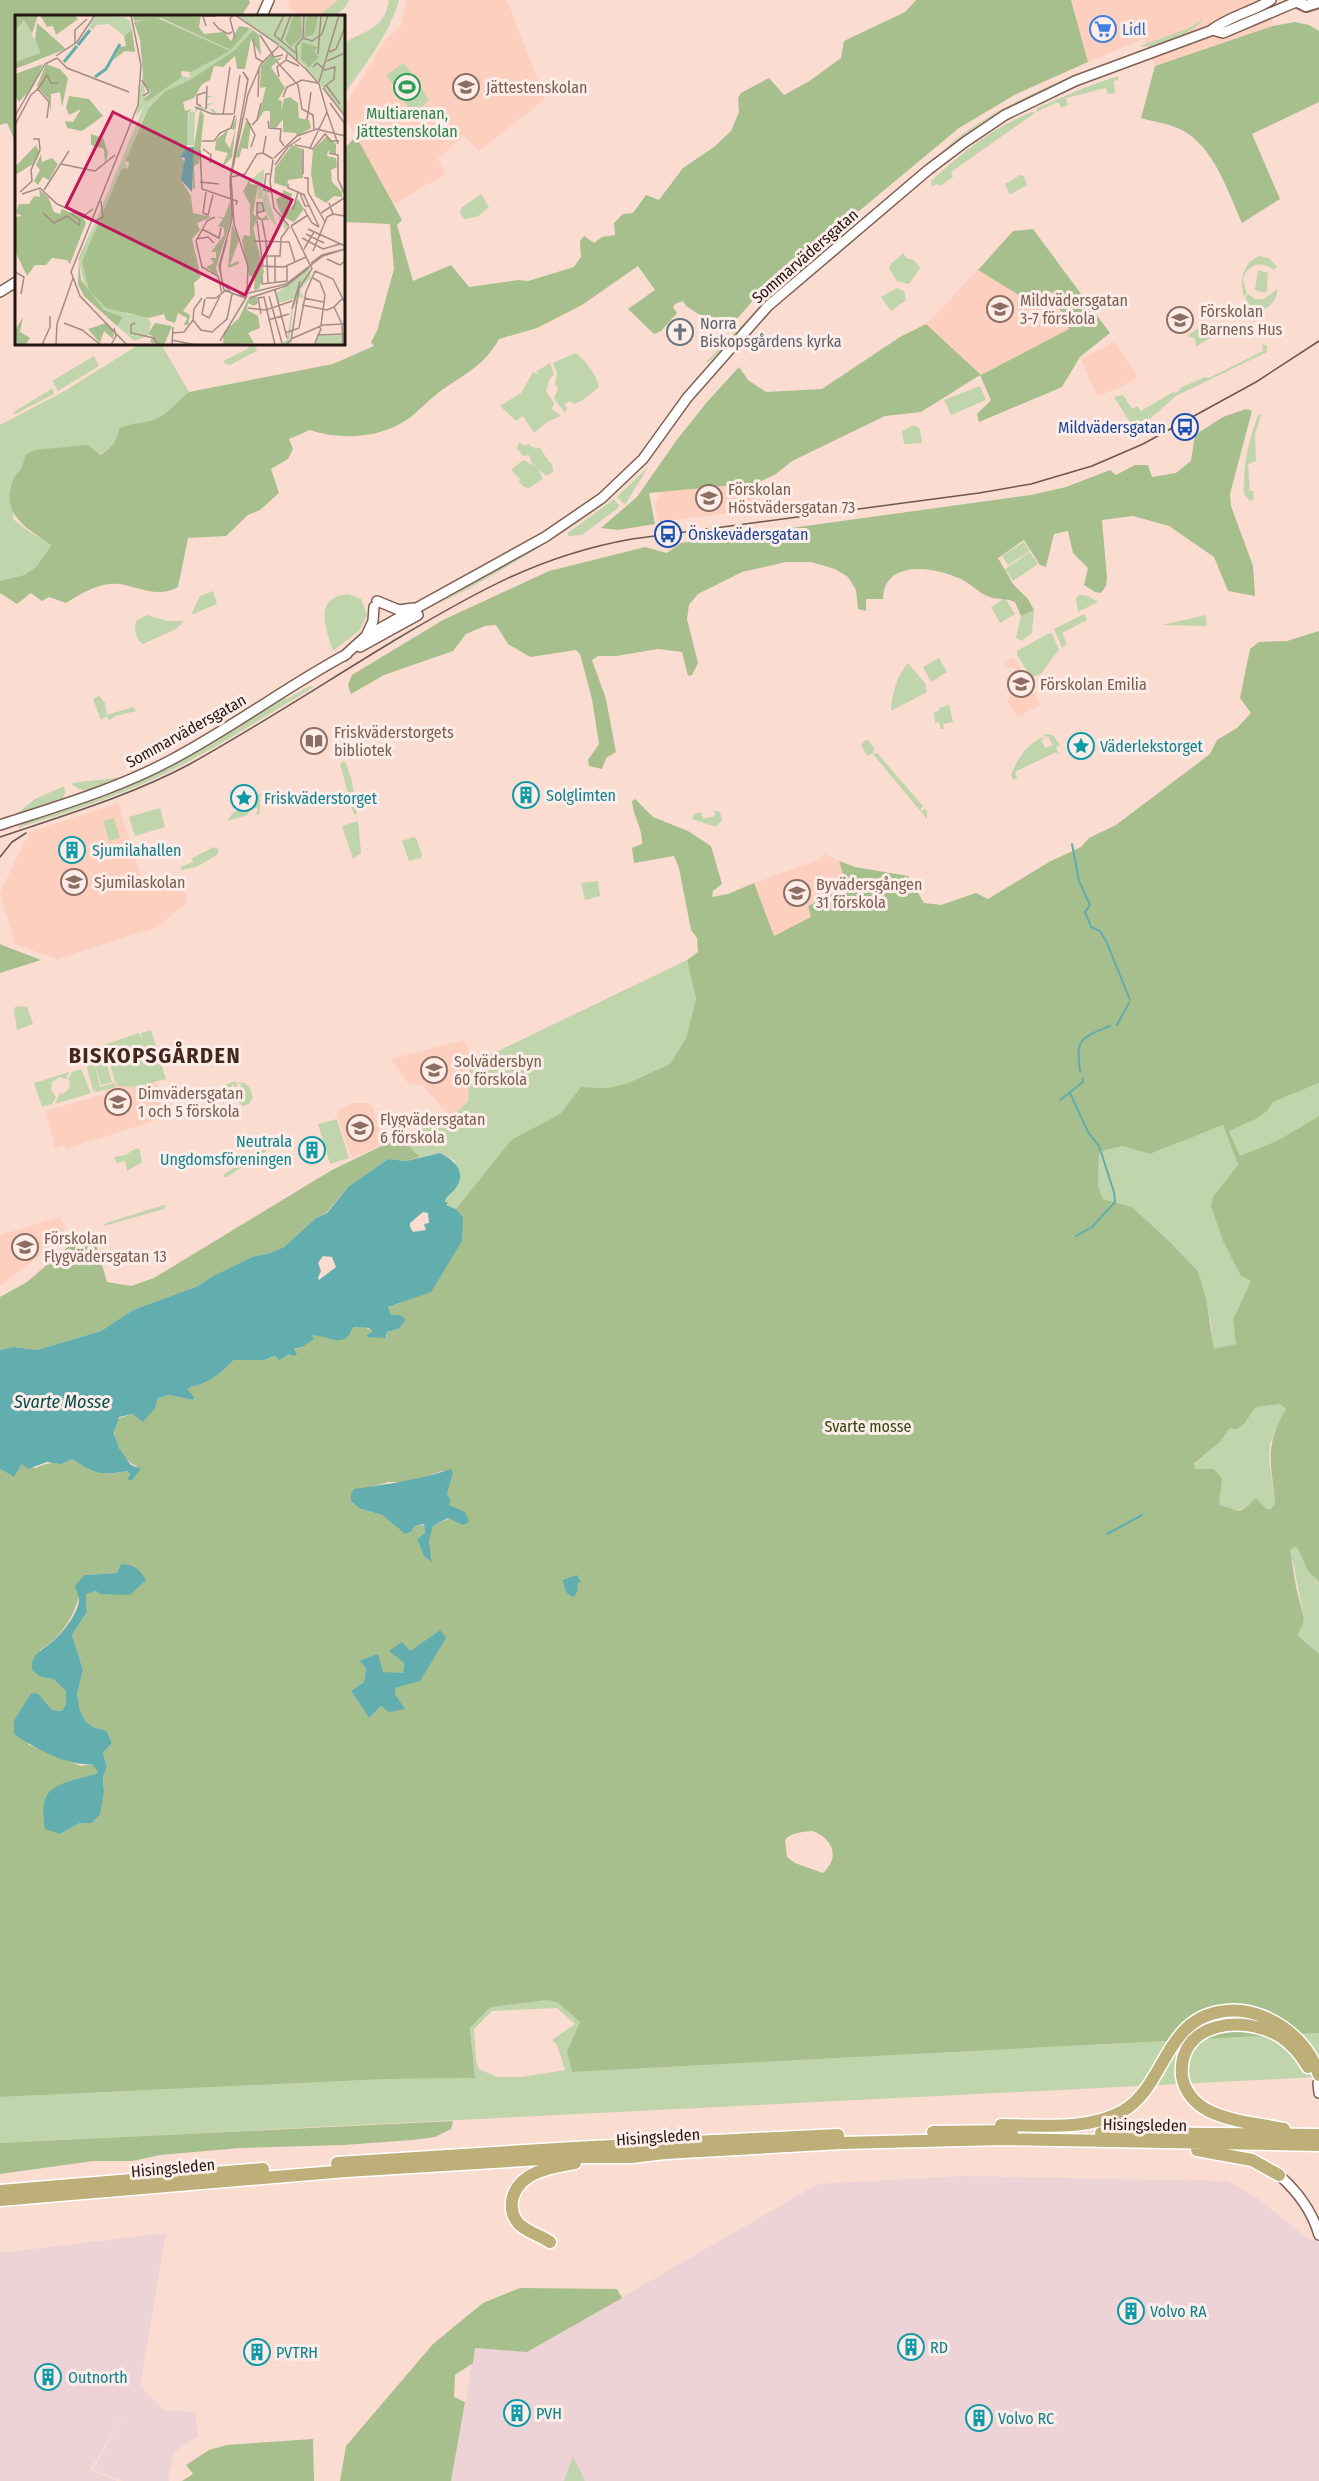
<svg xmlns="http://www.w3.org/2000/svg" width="1319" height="2481" font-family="'Fira Sans Condensed',sans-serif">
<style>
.built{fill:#fdcfbe}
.industrial{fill:#edd2d6}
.green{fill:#c0d5ab;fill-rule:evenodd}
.forest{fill:#a6bf8d;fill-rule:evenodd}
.water{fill:#62adad;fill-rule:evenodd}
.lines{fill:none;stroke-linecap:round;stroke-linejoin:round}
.stream{stroke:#62adad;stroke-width:2}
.tertiary-casing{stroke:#805f53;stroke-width:12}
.secondary-casing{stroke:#805f53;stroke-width:14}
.trunk-casing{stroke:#fff;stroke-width:15}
.tertiary{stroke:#fff;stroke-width:9}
.secondary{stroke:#fff;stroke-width:10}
.trunk{stroke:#beaf78;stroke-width:12}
.tram{stroke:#6b5751;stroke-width:1.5}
.labels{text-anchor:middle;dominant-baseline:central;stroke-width:6;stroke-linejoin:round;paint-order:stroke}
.shop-label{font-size:16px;fill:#366cbe;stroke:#fdede8;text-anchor:start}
.education-label{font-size:16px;fill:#785e54;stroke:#fdede8;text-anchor:start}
.leisure-label{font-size:16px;fill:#27864d;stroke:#fdede8}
.street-label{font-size:16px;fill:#241612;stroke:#fdede8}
.worship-label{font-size:16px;fill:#5b616d;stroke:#fdede8;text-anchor:start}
.transit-label{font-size:16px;fill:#164399;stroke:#fdede8;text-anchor:end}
.culture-label{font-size:16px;fill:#0d838f;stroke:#fdede8;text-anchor:start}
.park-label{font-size:16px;fill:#2f460f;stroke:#fdede8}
.water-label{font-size:18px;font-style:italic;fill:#054c4d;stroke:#fdede8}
.district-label{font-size:22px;font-weight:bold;letter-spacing:1.5px;fill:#43271c;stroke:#fdede8}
.inset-river{fill:none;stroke:#62adad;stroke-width:3}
.inset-road{fill:none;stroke:#a58d85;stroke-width:1.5}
.view{fill:#c2185b;fill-opacity:0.15;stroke:#c2185b;stroke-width:3}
.inset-edge{fill:none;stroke:#241612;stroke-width:3}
</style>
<rect width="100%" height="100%" fill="#fbdcd1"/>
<path class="built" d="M 289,0 L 338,0 L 319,16 L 301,16 L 290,9 L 288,4 Z
M 406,0 L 507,0 L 545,99 L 479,151 L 464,136 L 438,158 L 445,174 L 393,205 L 344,116 L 344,107 L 386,39 L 401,25 Z
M 1071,0 L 1272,0 L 1273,26 L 1155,66 L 1144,39 L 1088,62 Z
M 978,270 L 1019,295 L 1052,292 L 1070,329 L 981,375 L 926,324 Z
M 1114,342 L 1138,377 L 1118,389 L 1097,396 L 1081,359 Z
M 757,483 L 761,509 L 658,522 L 655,505 L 661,492 Z
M 1014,657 L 1040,705 L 1018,717 L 1007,701 L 1013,689 L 1016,668 L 1006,667 L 1004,663 Z
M 118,803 L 144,887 L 179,877 L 188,901 L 158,927 L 57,959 L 15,944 L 0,893 L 29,832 Z
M 825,854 L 839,861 L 846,884 L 844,888 L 808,906 L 811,917 L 773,937 L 754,883 L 818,860 Z
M 464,1040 L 471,1054 L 468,1101 L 451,1117 L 424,1087 L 407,1082 L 391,1059 Z
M 153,1070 L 166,1117 L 66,1149 L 64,1145 L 55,1148 L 45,1111 L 105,1094 L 103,1086 Z
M 351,1103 L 371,1103 L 384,1144 L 351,1158 L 336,1112 Z
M 60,1217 L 66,1229 L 44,1252 L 0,1286 L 0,1235 Z"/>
<path class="industrial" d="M 963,2176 L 1227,2181 L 1259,2199 L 1309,2240 L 1319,2240 L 1319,2481 L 451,2481 L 475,2348 L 527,2352 L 818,2184 Z
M 166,2233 L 140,2386 L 164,2410 L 195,2412 L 198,2436 L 175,2451 L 168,2476 L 169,2481 L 123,2481 L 93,2470 L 125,2412 L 90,2470 L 117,2481 L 0,2481 L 0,2253 Z"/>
<path class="green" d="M 338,0 L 349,0 C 344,13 333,17 319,16 Z
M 386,0 L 399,0 C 389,35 365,65 344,94 L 344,43 C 365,30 384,30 389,1 Z
M 1203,19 C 1198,31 1152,51 1140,46 L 1187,29 Z
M 404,63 L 429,99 L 424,105 L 409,115 L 408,112 L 410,110 L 386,75 Z
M 1106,63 L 1023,101 L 997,116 L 938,156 C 979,113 1052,84 1106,63 Z
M 1118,76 L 1118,80 L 1114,81 L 1115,93 L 1108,94 L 1106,88 L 1066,98 L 1068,105 L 1061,108 L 1058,102 L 1036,112 L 1037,108 L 1086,87 Z
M 1032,112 L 1035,113 L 951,172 L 953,177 L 940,186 L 938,184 L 932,186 L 931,181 C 960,154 995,126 1032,112 Z
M 1020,175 L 1024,176 L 1027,185 L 1011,194 L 1009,194 L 1005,184 Z
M 481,194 L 489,207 L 477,217 L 464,219 L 460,213 L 461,208 Z
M 889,197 C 853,233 809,262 772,296 C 749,317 731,344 707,363 L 706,362 L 775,291 Z
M 903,253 L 906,258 L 914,260 L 920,268 L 909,284 L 897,281 L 889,268 L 892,263 Z
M 1259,256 L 1269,258 L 1277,267 L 1274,270 C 1261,260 1247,264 1243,280 L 1247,294 L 1244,296 C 1239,280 1243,263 1259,256 Z
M 1258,270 L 1268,273 L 1267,291 L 1265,293 L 1255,290 Z
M 897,288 L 904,291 L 906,300 L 891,311 L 881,297 Z
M 1277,289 C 1279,297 1270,307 1262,311 L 1252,309 L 1245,298 L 1248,294 L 1255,299 L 1264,299 Z
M 1204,324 L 1206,332 L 1213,336 L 1196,347 L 1195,339 L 1187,336 Z
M 140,344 L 161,344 L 189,392 C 178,400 169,413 156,419 C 144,424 130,422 120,429 C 116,440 110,450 99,455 L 49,450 L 35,450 L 18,471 L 13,519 L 31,533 L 51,544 L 36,567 L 24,575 L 0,581 L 0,425 L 63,392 Z
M 247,344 L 254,344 L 257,351 L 230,365 L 225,364 L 223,361 L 249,348 Z
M 1262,344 L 1267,346 L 1267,352 L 1176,396 L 1144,424 L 1133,427 L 1114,397 L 1123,395 L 1132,409 L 1137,406 L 1141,411 L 1173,392 L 1175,393 L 1179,391 L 1180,388 L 1205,377 L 1209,378 L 1263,351 Z
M 575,353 C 585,359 597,376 599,387 L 583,400 L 574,404 L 570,401 L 565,404 L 567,408 L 565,413 L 554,398 L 558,388 L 555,384 L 557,373 L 553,363 Z
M 94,356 L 99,366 L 58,391 L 52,381 Z
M 550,363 L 554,375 L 550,378 L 546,391 L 554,403 L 552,409 L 561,416 L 547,422 L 534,433 L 523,416 L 516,421 L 500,406 L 521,393 L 533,372 L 538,374 L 536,370 L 539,370 Z
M 980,386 L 986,400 L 951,415 L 944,400 Z
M 53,388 L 54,394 L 15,414 L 12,413 Z
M 1259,414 L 1261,415 L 1255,435 L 1256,461 L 1248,464 L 1250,491 L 1253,491 L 1254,499 L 1250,501 L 1244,494 C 1243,467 1248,439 1259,414 Z
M 911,426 L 916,426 L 920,429 L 922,443 L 904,444 L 902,431 Z
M 519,442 L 524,446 L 529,444 L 532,447 L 540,448 L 550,463 L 552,463 L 553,472 L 546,476 L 531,462 L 529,455 L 523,456 L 517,448 Z
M 523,460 L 537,467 L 543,479 L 529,488 L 524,487 L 519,482 L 520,479 L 511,470 Z
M 648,467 L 625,505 L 617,497 Z
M 610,496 C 606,511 463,594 440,603 L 558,534 Z
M 614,499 L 619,505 L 618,508 L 582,535 L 568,536 L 568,533 Z
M 1024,542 L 1030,551 L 1008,565 L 1002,556 Z
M 1030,552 L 1038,564 L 1013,581 L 1005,569 Z
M 213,591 L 217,604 L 191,615 L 200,596 Z
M 348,594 L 361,599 L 367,615 L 360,630 L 333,651 C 326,630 313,597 348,594 Z
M 1079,595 L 1088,596 L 1098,602 L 1078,612 L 1076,598 Z
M 1005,598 L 1015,614 L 1000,623 L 991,607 Z
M 1034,610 L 1032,633 L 1022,641 L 1016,638 L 1021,616 Z
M 1084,614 L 1087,620 L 1062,633 L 1067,644 L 1062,648 L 1054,629 Z
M 147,615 L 167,621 L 184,621 L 176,629 L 143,644 C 135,638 133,628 137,620 Z
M 1206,615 L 1207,626 L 1205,626 L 1162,625 Z
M 1049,633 L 1052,634 L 1059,649 L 1041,674 L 1031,677 L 1017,655 L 1017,651 Z
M 939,658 L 947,672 L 931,682 L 923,667 Z
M 908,663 L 925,683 L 927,692 L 891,711 C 892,694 896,677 908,663 Z
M 310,686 L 314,687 C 263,717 213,751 160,776 C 114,798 66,813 18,828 L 23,821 L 197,750 L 284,698 L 287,699 Z
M 99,696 L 105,703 L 107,715 L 133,707 L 136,711 L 115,716 L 109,721 L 107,716 L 101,720 L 93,699 Z
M 949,705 L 953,722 L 943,724 L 944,729 L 941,729 L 939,722 L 935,723 L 934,712 L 939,711 L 939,708 Z
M 1048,734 L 1053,735 L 1060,745 L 1056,747 L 1059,755 L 1056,752 L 1015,772 L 1017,778 L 1013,780 L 1011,775 C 1017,759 1027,744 1043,737 L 1044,738 L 1041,740 L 1045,748 L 1053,745 L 1048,736 L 1046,737 L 1044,735 Z
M 868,740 L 875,749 L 873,751 L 874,754 L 877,753 L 923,806 L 921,809 L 922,811 L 925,809 L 927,811 L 927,819 L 872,753 L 867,756 L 861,745 L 864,741 Z
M 345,761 L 352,781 L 357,814 L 354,815 L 340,764 Z
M 125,777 C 110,784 84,799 71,783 Z
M 64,786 L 65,793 L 62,800 L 15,815 L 35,799 Z
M 261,793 C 258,801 262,807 259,814 L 256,815 L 258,808 L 250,808 L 248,815 L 227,821 L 232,814 Z
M 160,808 L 165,827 L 135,836 L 129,817 Z
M 714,810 L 720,812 L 722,820 L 716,827 L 692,819 L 694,814 L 701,812 L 703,819 L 715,816 Z
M 114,818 L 120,838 L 109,841 L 103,821 Z
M 358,821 L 361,853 L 353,859 L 342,826 Z
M 413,837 L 416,838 L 422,855 L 421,858 L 409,861 L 402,841 Z
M 214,847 L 219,850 L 217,855 L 196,867 L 181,870 L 181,867 L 193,862 L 192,858 Z
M 598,881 L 600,896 L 585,900 L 581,883 Z
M 687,960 L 696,999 L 686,1038 L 670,1064 L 628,1083 L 607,1088 L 581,1087 L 560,1114 L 511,1140 L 456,1209 L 446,1205 L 444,1200 L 453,1192 L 455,1161 L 440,1153 L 420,1157 L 400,1137 L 451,1117 L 468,1101 L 471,1054 L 483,1057 L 498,1051 Z
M 20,1006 L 27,1007 L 33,1024 L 17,1030 L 14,1010 L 15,1007 Z
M 151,1030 L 166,1079 L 135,1087 L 119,1086 L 115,1082 L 107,1053 L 97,1055 L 95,1048 L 139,1033 L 142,1041 L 141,1033 Z
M 91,1048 L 100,1087 L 114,1083 L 116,1087 L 96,1092 L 93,1090 L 85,1060 Z
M 106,1062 L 112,1082 L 101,1085 L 95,1065 Z
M 81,1069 L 91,1093 L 55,1104 L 60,1093 L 63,1094 L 69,1089 L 70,1082 L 68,1079 L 72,1072 Z
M 69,1072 L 66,1079 L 60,1077 L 52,1082 L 51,1090 L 56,1097 L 52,1104 L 42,1107 L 34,1083 Z
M 232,1082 L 245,1083 L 250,1088 L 253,1098 L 249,1104 L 243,1106 L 238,1101 L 241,1084 L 236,1083 L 238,1086 L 235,1087 L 232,1084 L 232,1093 L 225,1095 L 225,1085 Z
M 1319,1083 L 1319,1116 L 1277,1141 L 1240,1157 L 1229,1130 L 1258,1118 L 1267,1111 L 1273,1102 Z
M 337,1119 L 349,1158 L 330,1164 L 318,1124 Z
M 1223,1125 L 1238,1165 L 1214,1195 L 1234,1260 L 1241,1276 L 1251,1281 L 1233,1319 L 1236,1344 L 1214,1350 L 1211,1324 L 1198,1271 L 1169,1241 L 1132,1207 L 1103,1199 L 1098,1185 L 1099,1152 L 1123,1146 L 1150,1154 Z
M 284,1136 L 285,1139 L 227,1177 L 223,1177 L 224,1174 Z
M 137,1148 L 140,1150 L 142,1162 L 127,1171 L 125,1161 L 117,1163 L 114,1157 L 125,1155 Z
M 164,1205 L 166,1206 L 164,1209 L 104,1226 L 106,1223 Z
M 1280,1404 L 1286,1409 L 1270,1444 L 1269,1458 L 1275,1504 L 1294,1534 L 1306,1566 L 1319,1584 L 1319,1654 L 1296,1635 L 1303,1624 L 1304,1618 L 1293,1562 L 1251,1505 C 1238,1514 1232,1508 1219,1505 L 1217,1502 L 1220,1499 L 1209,1469 L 1196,1469 L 1194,1465 L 1220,1442 L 1230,1428 L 1244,1424 L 1256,1407 Z
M 548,2000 L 558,2003 L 580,2022 L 567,2051 L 572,2072 L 1319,2033 L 1319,2077 L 0,2143 L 0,2097 L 388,2079 L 475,2078 L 470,2028 L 491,2007 ZM 557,2008 L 575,2024 L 552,2040 L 557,2045 L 565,2070 L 521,2077 L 497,2077 L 479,2069 L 476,2060 L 474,2029 L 492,2011 Z
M 573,2456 L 585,2481 L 564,2481 Z"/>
<path class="forest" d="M 0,0 L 249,0 L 250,3 L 241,16 L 16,16 L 16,143 L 7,123 L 0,125 Z
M 916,0 L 1071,0 L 1088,62 L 1016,94 L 959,128 L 823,241 L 777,273 L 722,336 L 718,331 L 702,324 L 702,316 L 686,306 L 683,301 L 675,304 L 673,307 L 677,313 L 661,331 L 654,334 L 628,309 L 655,290 L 638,266 L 582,305 L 537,328 L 499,339 C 483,368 463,374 438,393 C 429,400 420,409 411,417 C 383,438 342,441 310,430 L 289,439 L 293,449 L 288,459 L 271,469 L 279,493 L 260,510 L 248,515 L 226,536 L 188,538 L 178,587 C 153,601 132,581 109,584 C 93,586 79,595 66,603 L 49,597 L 42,601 L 31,593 L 17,604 L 0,593 L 0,581 L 24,575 L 36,567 L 51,545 C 27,528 0,515 13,480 C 18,471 25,465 25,455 L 35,450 L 88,445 L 100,455 C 110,450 117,440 119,429 C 130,422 144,424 156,419 C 169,413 178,400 189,392 L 333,364 L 374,346 L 371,342 L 377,331 L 394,269 L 390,224 L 344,222 L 344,149 L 356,136 L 402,220 L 397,225 L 413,281 L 451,265 L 469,287 L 518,280 L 528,281 L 574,267 L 581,257 L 580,241 L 584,236 L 594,243 L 602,237 L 615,235 L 614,223 L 623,214 L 633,213 L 646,195 L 659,200 L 683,168 L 714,147 L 731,131 L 739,112 L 738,98 L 741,93 L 769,78 L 784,95 L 808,82 L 841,58 L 844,41 L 905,12 Z
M 1295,22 L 1309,25 L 1319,31 L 1319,102 L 1252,134 L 1280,199 L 1242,223 C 1228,192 1214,147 1182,130 C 1170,124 1155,122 1141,118 L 1155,66 L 1273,26 Z
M 1033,229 L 1110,333 L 1080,357 L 1062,387 L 979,422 L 977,414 L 991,400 L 980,375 L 921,412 L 885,416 L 792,461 L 776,474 L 757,483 L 649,493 L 655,524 L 618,530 L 601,528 L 637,497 L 676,441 L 707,402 L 739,367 L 748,380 L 766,392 L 822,389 L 900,337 L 926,324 L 981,375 L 1069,329 L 1052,292 L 1019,295 L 978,270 L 1013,231 Z
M 1246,409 L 1252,411 L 1230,494 L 1231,506 L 1253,566 L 1255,596 L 1228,591 L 1214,557 L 1169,526 L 1133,516 L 1102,520 L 1107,578 L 1106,586 L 1101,593 L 1095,592 L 1084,585 L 1088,568 L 1073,553 L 1068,531 L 1054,534 L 1046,567 L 1040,565 L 1024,540 L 998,558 L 1013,584 L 1028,599 L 1034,610 L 1021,616 L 1015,602 C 1006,598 1001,600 993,598 C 980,595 972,584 961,579 C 935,567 884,558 883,599 L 866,599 L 866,611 L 858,609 L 856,590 L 848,577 L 835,569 L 811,562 L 786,562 L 742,572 L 698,594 L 689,605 L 687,619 L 698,663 L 692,675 L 688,676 L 682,652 L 658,649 L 616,656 L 598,656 L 592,660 L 606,699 L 616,752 L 606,758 L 602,769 L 589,766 L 588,760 L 599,744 L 592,699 L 580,654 L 576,650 L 530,657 L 508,644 L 496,625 L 485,626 L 466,634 L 453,651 L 384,675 L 351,694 L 348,685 L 352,675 L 443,620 L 549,571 L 645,547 L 667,553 L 681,543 L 1031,495 L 1066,487 L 1110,470 L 1116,475 L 1135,465 L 1148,465 L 1152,477 L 1176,473 L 1191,461 L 1195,435 L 1223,417 Z
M 1319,631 L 1319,1083 L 1273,1102 L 1267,1111 L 1258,1118 L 1229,1131 L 1240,1156 L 1277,1141 L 1319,1116 L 1319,1584 C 1317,1578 1314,1578 1310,1573 C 1303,1565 1303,1553 1295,1546 L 1290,1550 L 1296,1587 L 1304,1618 L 1303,1624 L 1297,1635 L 1319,1654 L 1319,2033 L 572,2072 L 567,2051 L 580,2022 L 558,2003 L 548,2000 L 491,2007 L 470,2028 L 475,2078 L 388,2079 L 0,2097 L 0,1469 L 14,1477 L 22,1464 L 36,1468 C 48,1461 59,1464 72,1459 C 92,1474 102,1476 127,1471 L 130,1474 L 127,1480 L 137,1466 C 126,1463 114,1443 115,1432 C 115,1427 117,1422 119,1418 L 155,1408 L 157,1398 L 169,1395 L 193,1400 L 188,1390 L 190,1387 C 209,1384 221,1373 234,1360 L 264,1360 L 302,1347 L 312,1336 L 317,1335 L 340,1340 L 354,1327 C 366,1328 369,1326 375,1337 L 387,1337 L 387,1332 L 398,1329 L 405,1322 L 391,1315 L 388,1307 L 400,1303 L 463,1217 L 456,1209 L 511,1140 L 560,1114 L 581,1087 L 607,1088 L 628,1083 L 670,1064 L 686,1038 L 696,999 L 687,960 L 698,952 L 697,938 L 691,930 L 679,868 L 674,856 L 634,863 L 632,848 L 642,844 C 643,829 633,816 632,801 L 635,799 L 653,817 L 688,831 L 711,846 L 722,884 L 713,891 L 712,897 L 728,894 L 754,883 L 774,936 L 811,917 L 808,906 L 844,888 L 846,884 L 839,861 L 855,867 L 908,876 L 924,903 L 941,905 L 976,893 L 988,899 L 1049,862 L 1081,847 L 1089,838 L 1116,825 L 1210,754 L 1217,740 L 1237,728 L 1251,713 L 1240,698 L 1250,649 L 1259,642 L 1287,641 ZM 1223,1125 L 1238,1165 L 1214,1195 L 1211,1206 L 1224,1243 L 1241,1276 L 1251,1281 L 1233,1319 L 1236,1344 L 1214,1349 L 1206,1299 L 1198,1271 L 1169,1241 L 1132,1207 L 1103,1199 L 1098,1185 L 1099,1152 L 1123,1146 L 1150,1154 ZM 1280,1404 L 1286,1409 C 1263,1448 1272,1463 1275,1504 L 1271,1509 L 1266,1509 L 1256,1498 C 1237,1517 1242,1510 1219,1505 L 1222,1479 L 1214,1469 L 1196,1469 L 1194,1464 L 1220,1442 L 1230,1428 L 1237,1429 L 1244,1424 L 1256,1407 ZM 442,1471 L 453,1473 L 447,1494 L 451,1500 L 449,1504 L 451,1507 L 450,1518 L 433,1526 L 429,1541 L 432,1561 L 417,1539 L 425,1533 L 424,1525 L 415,1526 L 411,1532 L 405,1534 L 382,1515 L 361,1509 L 373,1486 L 389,1482 L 409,1482 ZM 117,1573 L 122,1594 L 100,1594 L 96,1591 L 86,1594 L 87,1612 L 72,1635 L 83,1670 L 77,1694 L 80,1710 L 85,1721 L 93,1727 L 107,1731 L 112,1743 L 103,1753 L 107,1767 L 103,1777 L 104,1791 L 92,1823 L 80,1823 L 60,1834 L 77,1779 L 94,1776 L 99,1772 L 92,1764 L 81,1766 L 29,1745 L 14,1720 L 31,1693 L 52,1710 L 62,1711 L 66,1704 L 66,1691 L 53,1679 L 41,1677 L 40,1650 C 69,1632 78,1607 84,1575 ZM 440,1630 L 395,1688 L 395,1694 L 404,1709 L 381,1706 L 369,1718 L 351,1691 L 364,1682 L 366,1668 L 359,1661 L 383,1673 L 403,1673 L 404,1663 L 390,1650 L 409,1652 ZM 813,1831 C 832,1839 841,1856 823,1873 L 795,1863 L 787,1857 L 785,1840 C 792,1832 802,1832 813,1831 Z
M 0,944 L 2,945 L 41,960 L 0,973 Z
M 400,1137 L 420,1157 L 406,1161 L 388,1159 L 348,1187 L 326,1213 L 316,1218 L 284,1247 L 270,1253 L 252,1257 L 213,1276 L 198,1286 L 133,1310 L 101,1331 L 37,1350 L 13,1347 L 0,1350 L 0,1297 L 27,1282 L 76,1240 L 92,1231 L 107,1282 L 131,1286 L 154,1278 L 332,1170 Z
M 453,2121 L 451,2129 L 435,2137 L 412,2140 L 344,2145 L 240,2148 L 160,2155 L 132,2161 L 93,2161 L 0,2174 L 0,2143 Z
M 520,2288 L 617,2289 L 622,2298 L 527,2352 L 475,2348 L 473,2363 L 455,2375 L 454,2397 L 465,2402 L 451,2481 L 340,2481 L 346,2446 L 433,2344 L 483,2303 Z
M 313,2439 L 314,2481 L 182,2481 L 193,2474 L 186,2465 L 209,2450 L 227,2445 Z"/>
<path class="water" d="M 440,1153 C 454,1160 468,1172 455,1189 C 452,1193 448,1195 445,1200 L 445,1202 L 448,1202 L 446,1205 L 456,1209 L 463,1217 L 462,1241 L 431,1292 L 388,1307 L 391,1315 L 400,1315 L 405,1319 L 405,1322 L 398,1329 L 387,1332 L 386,1338 L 368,1337 L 367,1335 L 372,1332 L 369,1328 L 354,1327 C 349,1331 351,1335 346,1338 C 335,1345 322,1333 312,1336 L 314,1339 L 302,1347 L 294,1349 L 297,1354 L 294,1356 L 289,1354 L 279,1360 L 275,1356 L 264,1360 L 234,1360 C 221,1373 209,1384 190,1387 L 188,1390 L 194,1397 L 193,1400 L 169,1395 L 158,1398 L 155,1408 L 143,1422 L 133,1414 L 119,1417 L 114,1433 L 119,1448 L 131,1465 L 141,1469 L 132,1480 L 127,1480 L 130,1474 L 127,1471 C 101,1476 93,1474 72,1459 L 61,1464 L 47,1462 L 28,1469 L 22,1464 L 14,1477 L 0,1469 L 0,1350 L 13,1347 L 37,1350 L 101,1331 L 133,1310 L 198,1286 L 213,1276 L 252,1257 L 270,1253 L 284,1247 L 316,1218 L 327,1213 L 348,1187 L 388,1159 L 406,1161 ZM 423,1212 L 428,1213 L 429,1223 L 424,1224 L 426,1230 L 413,1232 L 410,1227 L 410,1223 ZM 323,1256 L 332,1257 L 336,1267 L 319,1280 L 318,1278 L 321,1271 L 318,1263 Z
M 451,1469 L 453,1473 L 447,1494 L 451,1500 L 449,1505 L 465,1512 L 469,1522 L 463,1525 L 448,1518 L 433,1526 L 429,1541 L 432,1562 L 424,1556 L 417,1539 L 425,1533 L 424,1524 L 415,1526 L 411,1532 L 405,1534 L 382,1515 L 361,1509 L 351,1501 L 351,1494 L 354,1489 C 387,1484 420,1480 451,1469 Z
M 121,1564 C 134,1565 139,1568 146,1580 L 130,1595 L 100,1594 L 96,1591 L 86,1594 L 87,1612 L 72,1635 L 83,1670 L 77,1694 L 80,1710 L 85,1721 L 93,1727 L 107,1731 L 112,1743 L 103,1753 L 107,1767 L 103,1777 L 104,1791 L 100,1814 L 92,1823 L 80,1823 L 60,1834 L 45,1829 C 39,1790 50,1786 85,1777 C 91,1775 94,1776 98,1772 L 92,1764 C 70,1767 32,1747 14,1734 L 14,1720 L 31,1693 L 38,1694 L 52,1710 L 62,1711 L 66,1704 L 66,1691 L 53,1679 L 41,1677 L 32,1670 C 30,1654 43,1650 53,1641 C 63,1633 78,1613 79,1600 C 79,1596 76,1590 75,1586 L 84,1575 L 117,1573 Z
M 577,1575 L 581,1582 L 577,1584 L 578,1590 L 574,1597 C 566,1595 564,1589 563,1580 Z
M 440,1630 L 446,1638 L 420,1681 L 395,1688 L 395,1694 L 405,1709 L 389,1712 L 381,1706 L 369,1718 L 351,1691 L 364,1682 L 366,1668 L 359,1661 L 378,1654 L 383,1672 L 403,1673 L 404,1663 L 389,1651 L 402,1642 L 410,1651 Z"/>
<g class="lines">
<path class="stream" d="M 1072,844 L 1079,881 L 1090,905 L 1085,912 L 1091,927 L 1100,931 L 1107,943 L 1130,1000
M 1117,1025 L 1129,1003
M 1080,1072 C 1076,1038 1079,1039 1110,1026
M 1070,1093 L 1088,1132 L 1099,1146 L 1114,1192 L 1115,1202 L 1092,1227 L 1076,1236
M 1060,1100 L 1083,1082 L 1083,1078
M 1107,1534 L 1142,1515"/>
<defs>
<path id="tertiary" d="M 262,16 L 269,0
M 1212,30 L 1223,33 L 1296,2
M 0,292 L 16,282
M 377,601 L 399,610 L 413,608
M 366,636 L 373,621 L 374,607
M 360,647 L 418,615
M 344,656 L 366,636 L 545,537 L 602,498 L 643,459 L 687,398 L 768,306 L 928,170 L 965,142 L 1005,115 L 1075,81 L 1210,31 C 1229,16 1250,13 1271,0
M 0,825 C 58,806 117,789 171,760 C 232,728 287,686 347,654
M 1318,2083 L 1319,2093
M 1279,2175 C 1298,2192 1312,2210 1319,2235"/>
<path id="secondary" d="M 1294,0 L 1306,6 L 1319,2"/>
<path id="trunk" d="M 1001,2125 C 1040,2125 1088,2131 1123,2111 C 1165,2086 1164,2022 1219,2012 C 1234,2009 1250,2011 1264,2017 C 1290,2028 1310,2048 1319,2075
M 1284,2129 C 1259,2124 1232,2122 1209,2111 C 1195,2104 1184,2091 1182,2076 C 1177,2021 1245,2014 1281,2037 C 1293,2045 1301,2055 1308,2067
M 933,2132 L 1012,2131
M 1101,2133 L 1319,2135
M 1197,2150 L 1252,2160 L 1279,2175
M 337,2163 L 573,2148 L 838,2135
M 0,2191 L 263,2169
M 0,2200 L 346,2171 L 573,2157 L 631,2157 L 665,2153 L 841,2143 L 1002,2139 L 1319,2145
M 550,2242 C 540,2235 526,2232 518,2223 C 513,2217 511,2209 512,2201 C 517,2172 551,2167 575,2163"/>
</defs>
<use href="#tertiary" class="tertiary-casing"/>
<use href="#secondary" class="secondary-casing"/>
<use href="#trunk" class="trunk-casing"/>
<use href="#tertiary" class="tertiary"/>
<use href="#secondary" class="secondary"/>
<use href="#trunk" class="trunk"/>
<path class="tram" d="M 0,837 C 65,815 130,796 190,764 C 262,724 330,679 400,637 C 478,591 541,555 632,539 L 979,493 L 1031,484 L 1092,466 L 1143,444 L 1256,382 L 1319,341
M 0,857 L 12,842 L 26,833"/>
</g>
<defs>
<symbol id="supermarket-ring" viewBox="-11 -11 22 22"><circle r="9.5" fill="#fdede8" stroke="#3f7fe0" stroke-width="1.5"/><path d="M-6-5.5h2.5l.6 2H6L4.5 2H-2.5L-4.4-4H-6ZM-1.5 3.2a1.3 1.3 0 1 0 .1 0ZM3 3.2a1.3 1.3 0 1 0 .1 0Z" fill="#3f7fe0"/></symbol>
<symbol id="stadium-ring" viewBox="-11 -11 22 22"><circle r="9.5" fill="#fdede8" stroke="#2e9e5b" stroke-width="1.5"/><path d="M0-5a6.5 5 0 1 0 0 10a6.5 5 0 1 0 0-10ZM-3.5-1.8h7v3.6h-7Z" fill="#2e9e5b"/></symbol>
<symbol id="school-ring" viewBox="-11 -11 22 22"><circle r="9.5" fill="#fdede8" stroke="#8d6e63" stroke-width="1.5"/><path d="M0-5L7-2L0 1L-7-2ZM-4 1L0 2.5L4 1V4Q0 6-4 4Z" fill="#8d6e63"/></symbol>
<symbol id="church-ring" viewBox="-11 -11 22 22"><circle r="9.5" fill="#fdede8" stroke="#6b7280" stroke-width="1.5"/><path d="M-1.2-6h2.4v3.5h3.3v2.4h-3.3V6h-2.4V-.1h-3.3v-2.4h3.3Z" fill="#6b7280"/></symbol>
<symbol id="bus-ring" viewBox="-11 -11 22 22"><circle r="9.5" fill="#fdede8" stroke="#1a4fb4" stroke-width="1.5"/><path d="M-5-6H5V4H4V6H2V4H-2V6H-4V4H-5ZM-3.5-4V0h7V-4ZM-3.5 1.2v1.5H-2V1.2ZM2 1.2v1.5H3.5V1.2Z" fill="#1a4fb4"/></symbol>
<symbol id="library-ring" viewBox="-11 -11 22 22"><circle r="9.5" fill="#fdede8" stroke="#8d6e63" stroke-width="1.5"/><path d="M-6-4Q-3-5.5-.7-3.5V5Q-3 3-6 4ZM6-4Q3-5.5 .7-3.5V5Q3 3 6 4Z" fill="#8d6e63"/></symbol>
<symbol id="sight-ring" viewBox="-11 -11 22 22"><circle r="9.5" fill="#fdede8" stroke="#0f9aa8" stroke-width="1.5"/><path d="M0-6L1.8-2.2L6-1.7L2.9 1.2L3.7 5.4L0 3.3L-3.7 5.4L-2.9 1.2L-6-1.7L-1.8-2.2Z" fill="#0f9aa8"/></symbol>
<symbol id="building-ring" viewBox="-11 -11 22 22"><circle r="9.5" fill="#fdede8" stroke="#0f9aa8" stroke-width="1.5"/><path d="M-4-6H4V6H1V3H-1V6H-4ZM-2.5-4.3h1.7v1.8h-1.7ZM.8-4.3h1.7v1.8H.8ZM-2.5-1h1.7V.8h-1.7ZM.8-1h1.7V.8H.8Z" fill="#0f9aa8"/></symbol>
</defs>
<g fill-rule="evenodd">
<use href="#supermarket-ring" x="1088" y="14" width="30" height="30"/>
<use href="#stadium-ring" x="392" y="72" width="30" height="30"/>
<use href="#school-ring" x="451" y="72" width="30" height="30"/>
<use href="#school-ring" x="985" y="294" width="30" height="30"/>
<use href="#school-ring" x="1165" y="305" width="30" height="30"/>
<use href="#church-ring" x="665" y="317" width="30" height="30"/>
<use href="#bus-ring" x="1170" y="412" width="30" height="30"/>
<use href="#school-ring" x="694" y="483" width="30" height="30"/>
<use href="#bus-ring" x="653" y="519" width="30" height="30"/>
<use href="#school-ring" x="1006" y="669" width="30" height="30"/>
<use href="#library-ring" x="299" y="726" width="30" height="30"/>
<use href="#sight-ring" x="1066" y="731" width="30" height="30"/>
<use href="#building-ring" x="511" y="780" width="30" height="30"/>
<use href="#sight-ring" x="229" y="783" width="30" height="30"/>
<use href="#building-ring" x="57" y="835" width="30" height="30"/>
<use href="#school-ring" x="59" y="867" width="30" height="30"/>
<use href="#school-ring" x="782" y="878" width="30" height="30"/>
<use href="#school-ring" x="419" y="1055" width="30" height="30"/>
<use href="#school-ring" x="103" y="1087" width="30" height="30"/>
<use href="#school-ring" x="345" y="1113" width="30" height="30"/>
<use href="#building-ring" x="297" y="1135" width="30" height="30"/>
<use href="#school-ring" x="10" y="1232" width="30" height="30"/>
<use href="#building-ring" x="1116" y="2296" width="30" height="30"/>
<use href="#building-ring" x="896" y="2332" width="30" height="30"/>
<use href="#building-ring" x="242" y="2337" width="30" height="30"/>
<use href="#building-ring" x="33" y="2362" width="30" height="30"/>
<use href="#building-ring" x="502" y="2398" width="30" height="30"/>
<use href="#building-ring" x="964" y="2403" width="30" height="30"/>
</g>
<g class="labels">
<g class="shop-label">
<text x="1122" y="29">Lidl</text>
</g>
<g class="education-label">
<text x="486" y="87">Jättestenskolan</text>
<text x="1020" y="300">Mildvädersgatan<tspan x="1020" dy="18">3-7 förskola</tspan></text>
<text x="1200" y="311">Förskolan<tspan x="1200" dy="18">Barnens Hus</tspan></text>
<text x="728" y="489">Förskolan<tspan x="728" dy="18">Höstvädersgatan 73</tspan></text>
<text x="1040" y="684">Förskolan Emilia</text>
<text x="334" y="732">Friskväderstorgets<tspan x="334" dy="18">bibliotek</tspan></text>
<text x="94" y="882">Sjumilaskolan</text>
<text x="816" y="884">Byvädersgången<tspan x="816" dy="18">31 förskola</tspan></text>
<text x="454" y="1061">Solvädersbyn<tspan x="454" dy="18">60 förskola</tspan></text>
<text x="138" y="1093">Dimvädersgatan<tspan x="138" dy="18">1 och 5 förskola</tspan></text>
<text x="380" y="1119">Flygvädersgatan<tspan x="380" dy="18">6 förskola</tspan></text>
<text x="44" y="1238">Förskolan<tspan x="44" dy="18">Flygvädersgatan 13</tspan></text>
</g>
<g class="leisure-label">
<text x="407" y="113">Multiarenan,<tspan x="407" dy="18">Jättestenskolan</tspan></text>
</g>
<g class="street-label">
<text transform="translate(805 256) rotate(-41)">Sommarvädersgatan</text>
<text transform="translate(186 731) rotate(-29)">Sommarvädersgatan</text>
<text transform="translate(1145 2125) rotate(1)">Hisingsleden</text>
<text transform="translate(658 2137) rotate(-4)">Hisingsleden</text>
<text transform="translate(173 2168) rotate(-5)">Hisingsleden</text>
</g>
<g class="worship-label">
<text x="700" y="323">Norra<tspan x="700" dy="18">Biskopsgårdens kyrka</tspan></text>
</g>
<g class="transit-label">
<text x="1166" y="427">Mildvädersgatan</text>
<text x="688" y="534" text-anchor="start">Önskevädersgatan</text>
</g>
<g class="culture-label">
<text x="1100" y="746">Väderlekstorget</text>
<text x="546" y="795">Solglimten</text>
<text x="264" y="798">Friskväderstorget</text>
<text x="92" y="850">Sjumilahallen</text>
<text x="292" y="1141" text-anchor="end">Neutrala<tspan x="292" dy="18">Ungdomsföreningen</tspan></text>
<text x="1150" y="2311">Volvo RA</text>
<text x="930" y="2347">RD</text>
<text x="276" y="2352">PVTRH</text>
<text x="68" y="2377">Outnorth</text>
<text x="536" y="2413">PVH</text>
<text x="998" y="2418">Volvo RC</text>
</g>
<g class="park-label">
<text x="868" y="1426">Svarte mosse</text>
</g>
<g class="water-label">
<text x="62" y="1402">Svarte Mosse</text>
</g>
<g class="district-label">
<text x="155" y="1055">BISKOPSGÅRDEN</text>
</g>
</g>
<g transform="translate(15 15)">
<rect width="330" height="330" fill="#fbdcd1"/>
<path d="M 81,0 L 109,2 L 115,6 L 117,15 L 109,21 L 94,9 L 81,10 L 78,15 L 74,12 ZM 221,0 L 330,0 L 330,100 L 288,49 ZM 142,2 L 216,35 L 235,13 L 238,15 L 220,35 L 174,66 L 149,77 L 134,91 L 110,145 L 113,154 L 67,247 L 112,299 L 130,301 L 136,307 L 133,321 L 119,326 L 102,311 L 107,302 L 89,295 L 71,277 L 64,246 L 129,91 L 121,102 L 128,56 L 131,87 L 167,61 L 175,63 L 174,58 L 214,36 L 142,3 L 119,7 ZM 9,5 L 27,38 L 0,47 L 0,16 ZM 193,75 L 193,81 L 199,81 L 193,83 L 192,89 L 200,87 L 193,91 L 191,97 L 198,98 L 194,94 L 199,94 L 202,99 L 192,98 L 191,97 L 191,94 L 187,95 L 184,93 L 184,94 L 180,98 L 179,131 L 171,130 L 174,96 L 181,97 L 180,95 L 183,91 L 191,93 ZM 249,154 L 248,183 L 251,175 L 262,212 L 265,214 L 263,201 L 274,211 L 269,215 L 268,206 L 264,207 L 266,212 L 265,215 L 254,203 L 250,196 L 242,197 L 242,188 L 247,190 L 248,184 L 242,184 L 243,170 L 234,166 ZM 294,253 L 296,262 L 285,275 L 289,283 L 284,282 L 278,294 L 274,330 L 263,330 L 272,325 L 278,284 L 263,288 L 261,279 ZM 328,320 L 328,330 L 300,330 L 302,321 Z" fill="#c0d5ab"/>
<path d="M 0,0 L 23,0 L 17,19 L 9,5 L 0,16 ZM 25,0 L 59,0 L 63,4 L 41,20 L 38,11 L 32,12 ZM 118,0 L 186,0 L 184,12 L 189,19 L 209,17 L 216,26 L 224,11 L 235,13 L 216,35 L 146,3 L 119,6 ZM 279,0 L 286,0 L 287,22 L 276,32 L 270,25 ZM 292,0 L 303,0 L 301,12 L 299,19 L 289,23 ZM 142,3 L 215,36 L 176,57 L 166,56 L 167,62 L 131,87 L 129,84 L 136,77 L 129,69 L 125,25 L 119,7 ZM 22,8 L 51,34 L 0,54 L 0,47 L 26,38 L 20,24 ZM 117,15 L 120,37 L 110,36 L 98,45 L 105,32 L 111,31 L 109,21 ZM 238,15 L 244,20 L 246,41 L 236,24 L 230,54 L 222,54 L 220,41 L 208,52 L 199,51 L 195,65 L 187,69 L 179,83 L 168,87 L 170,96 L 177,94 L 173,97 L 172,132 L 166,142 L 170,147 L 167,167 L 176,181 L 178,198 L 197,202 L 182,208 L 185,215 L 177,224 L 186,262 L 179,268 L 180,280 L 168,296 L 175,300 L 173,310 L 169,310 L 172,303 L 163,298 L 160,308 L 151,305 L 149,299 L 134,303 L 91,293 L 74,275 L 67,247 L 107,153 L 113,154 L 114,147 L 110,146 L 134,92 L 149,77 L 175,65 L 220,35 ZM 287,27 L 303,32 L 299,37 L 304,42 L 294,52 L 286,44 ZM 257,39 L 261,44 L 268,42 L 256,52 L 270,73 L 263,85 L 267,86 L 266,97 L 269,84 L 275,82 L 283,88 L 284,103 L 294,105 L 296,113 L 282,121 L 281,118 L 268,117 L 268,104 L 261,113 L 255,112 L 255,96 L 249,96 L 242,107 L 251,72 L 245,73 L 246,51 ZM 28,49 L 17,73 L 4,87 L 0,81 L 0,59 ZM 31,49 L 45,54 L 53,63 L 47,92 L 45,77 L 36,79 L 36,98 L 34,85 L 22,71 ZM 54,81 L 74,84 L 88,101 L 67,116 L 52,113 L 50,106 L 58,107 L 66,94 L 54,100 L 51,93 ZM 185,95 L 189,100 L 184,148 L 179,151 L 180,173 L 178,174 L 177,145 ZM 222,101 L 217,142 L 206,154 L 213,138 L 200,135 L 201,125 L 213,115 L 210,126 L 215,134 L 220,115 L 216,114 ZM 231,106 L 236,109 L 233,131 L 233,134 L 227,133 L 224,143 L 221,142 ZM 76,119 L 88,123 L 93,138 L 90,149 L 89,134 L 76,130 ZM 312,121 L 321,129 L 321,140 L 313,136 L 312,141 L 321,143 L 322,152 L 316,155 L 317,167 L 327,177 L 327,182 L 319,181 L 311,188 L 300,181 L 296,159 L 298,135 ZM 21,130 L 24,137 L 18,149 L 0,160 L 0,152 ZM 277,130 L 287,134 L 288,163 L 273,165 L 272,172 L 259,168 L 260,153 ZM 26,139 L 27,147 L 37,143 L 43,149 L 34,165 L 28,162 L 23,170 L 19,166 L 25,155 L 21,150 ZM 235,164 L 235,169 L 243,170 L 238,199 L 246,205 L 251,200 L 254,205 L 242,205 L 238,213 L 249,257 L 244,274 L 239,275 L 240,262 L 234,261 L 227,225 L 229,220 L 235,221 L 235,190 L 228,176 ZM 24,174 L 33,182 L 39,197 L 45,199 L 47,194 L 68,203 L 71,208 L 55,249 L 52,245 L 37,243 L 31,250 L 20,250 L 12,261 L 0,236 L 0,202 L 7,201 L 1,198 L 4,189 L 14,189 L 19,181 L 25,182 ZM 268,175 L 277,179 L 274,195 L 283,184 L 289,194 L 279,207 L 268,202 L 263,192 L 261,184 L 267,181 ZM 215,186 L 216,204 L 201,253 L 203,260 L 191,252 L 199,248 L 195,243 L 201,243 L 201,237 L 196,237 L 209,220 L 209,213 L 203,211 L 208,204 L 200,201 L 209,203 ZM 79,209 L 64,246 L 66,265 L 89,295 L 108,302 L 102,311 L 69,281 L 63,269 L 64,243 ZM 217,209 L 224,225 L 215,250 L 223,246 L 224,249 L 213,253 ZM 241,281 L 243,288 L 239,291 L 233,288 L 232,295 L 243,301 L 245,313 L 233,318 L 239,328 L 208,330 L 209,317 L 224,303 L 233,284 ZM 8,302 L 5,317 L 15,323 L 11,329 L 0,330 L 0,315 ZM 91,308 L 99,316 L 98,324 L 89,316 L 85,328 L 73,314 ZM 140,308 L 157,311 L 149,330 L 135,327 L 138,321 L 133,319 Z" fill="#a6bf8d"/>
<path d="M 172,132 L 179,132 L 177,177 L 166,165 L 170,143 L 165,142 Z" fill="#62adad"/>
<path class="inset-river" d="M 63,30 L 75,15M 49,47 L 62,31M 80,62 L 91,54 L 105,29"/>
<path class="inset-road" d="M 218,0 L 215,4 L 220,23M 220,0 L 264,30M 198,7 L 204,14 L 213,19 L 217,17M 191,11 L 188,1 L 201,1M 245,20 L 259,42 L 268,40M 259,20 L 282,39M 259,21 L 269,0M 288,23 L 297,26 L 307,19 L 313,0M 288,23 L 289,0M 238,24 L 241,43 L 248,47M 266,26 L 276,0M 60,28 L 60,15 L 72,4M 265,31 L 292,55M 314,37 L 321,34 L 330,12M 272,39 L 271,45 L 284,51M 303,39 L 306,0M 41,41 L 62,27 L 80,0M 42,43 L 52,53 L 114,77M 282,45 L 281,31 L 288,23M 312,46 L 330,38M 262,47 L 283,70 L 287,94 L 298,100 L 299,114M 298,52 L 302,48 L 310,55 L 320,52 L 319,64 L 309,72M 264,62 L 262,52 L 271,45M 127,65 L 134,77 L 128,81M 304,67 L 324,0 L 330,2M 311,70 L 325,89M 22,73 L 34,87 L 32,103M 308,73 L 330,101M 23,74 L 32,60 L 36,68 L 43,68M 243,82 L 244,54M 268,82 L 272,72 L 287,65 L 303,68M 315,88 L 330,109M 186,91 L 182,89 L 182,80 L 192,77M 180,92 L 197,99 L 218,99M 191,94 L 192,71M 312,97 L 323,129M 219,99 L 225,60M 208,100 L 215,52M 0,101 L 30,49 L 42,43M 231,103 L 240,120 L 236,132M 292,105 L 296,77M 0,110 L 16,80 L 23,74M 237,110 L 242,105 L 246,88M 254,110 L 253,106 L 254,113 L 266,114 L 265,125 L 269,131M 301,114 L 330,121M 251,121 L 248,138 L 258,144M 187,126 L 199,126 L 205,118 L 216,113 L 220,100M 280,130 L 295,133 L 312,97 L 304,69 L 290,53M 294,133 L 298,134 L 310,119 L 316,126 L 324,126M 188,134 L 196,140 L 195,148M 185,135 L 187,174 L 222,186 L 221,190M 314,138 L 323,140 L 323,164 L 329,178M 259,143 L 282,121 L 302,114M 258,145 L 255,166 L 259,193 L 274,211M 46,149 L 80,156 L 100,140M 260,150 L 273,132 L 286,123M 255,159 L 251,159 L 249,175 L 256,177M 288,159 L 288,134M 216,162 L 230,159 L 242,139 L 248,138M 289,163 L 293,163 L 293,177 L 310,207M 185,167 L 204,169M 330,167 L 330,198M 273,169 L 273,173 L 290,180M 29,175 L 54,136M 5,177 L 17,166 L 16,155 L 25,135 L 24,124 L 18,124M 191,177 L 188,198 L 193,200 L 198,180M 285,178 L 290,191 L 295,191M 7,179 L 25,173 L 42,189 L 56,195M 289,180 L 304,212M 314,188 L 318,199 L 330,201M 289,194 L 297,208 L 304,212M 56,195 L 70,200 L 78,194M 278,195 L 283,177M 57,197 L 75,205M 242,198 L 249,196 L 247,188 L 242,188 L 242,201 L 247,205 L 251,226 L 253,268M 306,198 L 329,183M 31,201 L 28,198 L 39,208 L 52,201 L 64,210 L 65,205 L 55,198M 200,202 L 192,206 L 181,226 L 187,252 L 203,261 L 207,279M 80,206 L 88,202 L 86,186M 242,206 L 248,251 L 269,252 L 291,242M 276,211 L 293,200M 187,214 L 204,223 L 206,213M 293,214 L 330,231M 291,219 L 309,228M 287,223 L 308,234 L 325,229M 181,224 L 193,222 L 199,228M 212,224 L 205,251 L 207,267 L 217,279 L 231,281M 239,226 L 274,227 L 280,247M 289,234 L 299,217M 298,236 L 312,202 L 318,199M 251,241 L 265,241 L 266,223 L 274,212M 260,241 L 260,267M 312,244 L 325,250 L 330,246M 296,248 L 307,240 L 330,234M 300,256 L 318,264 L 330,288M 0,257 L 9,262 L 6,279M 247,262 L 247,269 L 272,266 L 272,251M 298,263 L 305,267 L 310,280 L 306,310M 260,275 L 272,323M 232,278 L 233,251 L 219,209 L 216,162 L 233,79 L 246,49 L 264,31M 233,280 L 230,279 L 271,269 L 308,241 L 330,234M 254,281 L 267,328M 249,282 L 260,330M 187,283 L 179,294 L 178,305 L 186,315 L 197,317 L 212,304 L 217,279M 191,283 L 201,283 L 211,275M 230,283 L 209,275 L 204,251 L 217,204 L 215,164 L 233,64 L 228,57 L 233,65M 234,283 L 271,271 L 294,253M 289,283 L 308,287M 328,283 L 319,292 L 327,309 L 328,330M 190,284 L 187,299 L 194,303 L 205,281M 287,290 L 312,295 L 319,292M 233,293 L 251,295 L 277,286M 277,294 L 285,266M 246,299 L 243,283 L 250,282M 253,305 L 274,299M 49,308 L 67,315 L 86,330M 120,308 L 116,310 L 116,318 L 139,323 L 143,330M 157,318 L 169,317 L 178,305M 270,318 L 284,313 L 291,277 L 300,256M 302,320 L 329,319M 276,324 L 308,310 L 330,309M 157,325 L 181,330M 205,326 L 232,281M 272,328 L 276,326 L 284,273 L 297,254 L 276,211M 27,330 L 35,312 L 35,301M 41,330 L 42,309 L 58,263M 96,330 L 101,321 L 99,313M 112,330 L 65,281 L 56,257 L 123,90 L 126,50 L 116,0M 157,330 L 158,312M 299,330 L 306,314 L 304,312"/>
<path class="view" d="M 98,97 L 277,185 L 230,280 L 51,192 Z"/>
<rect width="330" height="330" class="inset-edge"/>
</g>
</svg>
